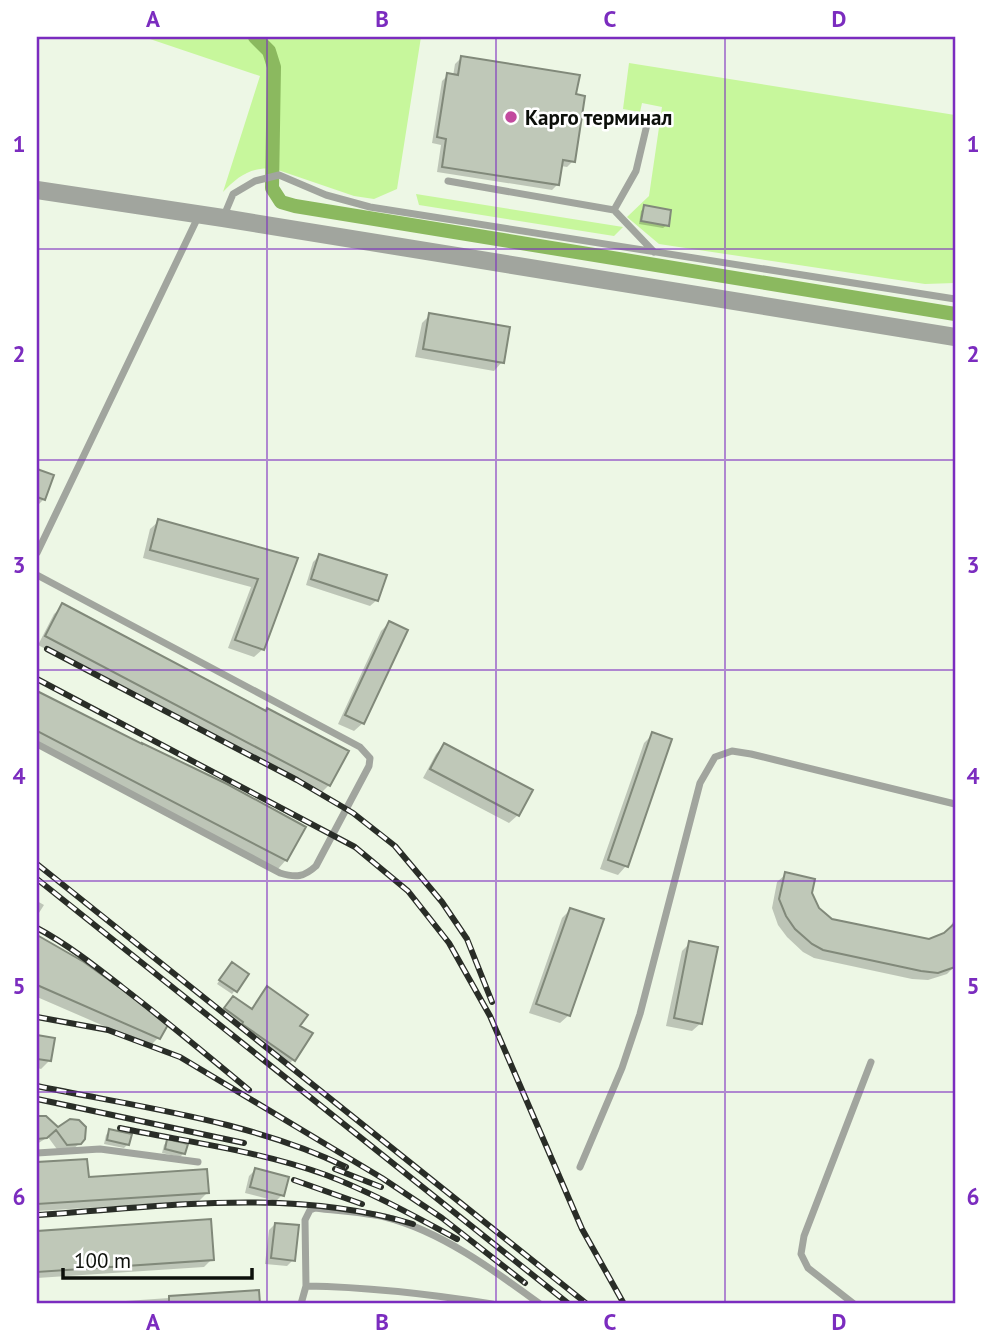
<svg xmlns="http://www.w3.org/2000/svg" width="992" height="1341" font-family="'PT Sans',sans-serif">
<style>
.green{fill:#c7f79c}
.shadow{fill:#0003}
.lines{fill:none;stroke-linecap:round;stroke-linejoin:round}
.canal{stroke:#8bb95f;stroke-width:14}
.building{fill:#bfc8b8;stroke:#81897a;stroke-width:2}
.service{stroke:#a1a59e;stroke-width:7}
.tertiary{stroke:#a1a59e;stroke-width:18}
.rail-casing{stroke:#292d27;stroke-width:6}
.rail{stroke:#fff;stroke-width:3.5;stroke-dasharray:10;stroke-linecap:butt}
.grid{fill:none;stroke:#7b2cbf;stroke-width:2;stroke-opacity:0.55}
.poi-dot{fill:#c24a9e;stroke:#fff;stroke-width:2.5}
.labels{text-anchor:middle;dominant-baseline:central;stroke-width:5;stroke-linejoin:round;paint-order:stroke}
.poi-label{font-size:21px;font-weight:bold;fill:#0c0f0a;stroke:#fff;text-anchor:start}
.neatline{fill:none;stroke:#7b2cbf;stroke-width:2.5}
.grid-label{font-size:23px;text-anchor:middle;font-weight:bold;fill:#7b2cbf}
</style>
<rect width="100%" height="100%" fill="#edf7e5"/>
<path class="green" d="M 144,37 L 421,37 L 397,189 L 374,199 L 354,196 L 275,169 C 252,166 238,176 223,192 L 260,76 Z
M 629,63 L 955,115 L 955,283 L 925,284 L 659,244 L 627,217 L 649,196 L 662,107 L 642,103 L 640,112 L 623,109 Z
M 416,194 L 623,227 L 614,236 L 419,205 Z"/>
<path class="shadow" d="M 461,58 L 574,96 L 573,161 L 567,167 L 561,166 L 558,184 L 552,190 L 437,172 L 441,145 L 432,143 L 442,81 L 448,75 L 453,76 L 455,64 Z
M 645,207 L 667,225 L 663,228 L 639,224 L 641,211 Z
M 430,315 L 502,362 L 494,371 L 415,357 L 422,323 Z
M 37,471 L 52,476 L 44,499 L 37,506 Z
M 159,521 L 296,559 L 263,649 L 254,657 L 228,648 L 251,587 L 143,558 L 150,529 Z
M 319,556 L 377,600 L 370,606 L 306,585 L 313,562 Z
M 63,606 L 265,713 L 346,752 L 329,785 L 320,794 L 38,645 L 54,614 Z
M 389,623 L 363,723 L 354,731 L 338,724 L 381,631 Z
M 37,692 L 141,746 L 286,860 L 278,869 L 37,743 Z
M 653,734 L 626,866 L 618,875 L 600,869 L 644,743 Z
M 444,745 L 518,815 L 509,823 L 423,778 L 436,754 Z
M 786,874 L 811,893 L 818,909 L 831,921 L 929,940 L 947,933 L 955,918 L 955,966 L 947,974 L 928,980 L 912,979 L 814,958 L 803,952 L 787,937 L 778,925 L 772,908 L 777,882 Z
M 37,901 L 44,905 L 37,916 Z
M 570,910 L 569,1015 L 560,1023 L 529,1013 L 562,918 Z
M 37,937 L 83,964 L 158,1038 L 150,1046 L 37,997 Z
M 690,943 L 701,1023 L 692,1031 L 666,1026 L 682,951 Z
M 228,968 L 235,990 L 232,994 L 217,984 Z
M 263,993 L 298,1026 L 294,1059 L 289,1064 L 238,1029 L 240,1027 L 221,1013 L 229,1003 L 251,1010 Z
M 37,1037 L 53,1040 L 50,1060 L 41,1069 L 37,1068 Z
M 37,1118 L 45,1118 L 58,1130 L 80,1143 L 71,1151 L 59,1152 L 48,1137 L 37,1144 Z
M 109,1131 L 128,1144 L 124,1148 L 104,1144 L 106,1135 Z
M 167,1141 L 184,1153 L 180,1157 L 162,1153 L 164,1145 Z
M 86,1161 L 87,1179 L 207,1193 L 199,1201 L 37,1211 L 37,1164 Z
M 255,1170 L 282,1195 L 276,1201 L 245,1193 L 249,1176 Z
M 209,1221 L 212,1259 L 204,1267 L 37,1278 L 37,1233 Z
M 275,1224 L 293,1260 L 287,1266 L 265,1264 L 269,1230 Z
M 257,1292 L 258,1304 L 82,1304 Z"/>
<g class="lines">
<path class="canal" d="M 255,37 L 269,51 L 274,67 L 272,188 L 281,202 L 295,206 L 955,314"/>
</g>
<path class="building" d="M 461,56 L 580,75 L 576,94 L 585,96 L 575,162 L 563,160 L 559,185 L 442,167 L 446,139 L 437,137 L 447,73 L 458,75 Z
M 644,205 L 671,210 L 669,226 L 641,221 Z
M 429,313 L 510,327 L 504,363 L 423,349 Z
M 37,469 L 54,475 L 45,500 L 37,497 Z
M 158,519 L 298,558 L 264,650 L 235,640 L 258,579 L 150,550 Z
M 319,554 L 387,575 L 378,601 L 311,579 Z
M 62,603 L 266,711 L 267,708 L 349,751 L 330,786 L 45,636 Z
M 389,621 L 408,630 L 364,724 L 345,715 Z
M 37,691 L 142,744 L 142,743 L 227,784 L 306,827 L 287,861 L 37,731 Z
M 652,732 L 672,739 L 628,867 L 608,860 Z
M 444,743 L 533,790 L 519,816 L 430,769 Z
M 785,872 L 815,879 L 812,893 L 819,908 L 832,919 L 929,939 L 944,933 L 955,923 L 955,967 L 938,973 L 921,971 L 823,950 L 812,944 L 795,929 L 786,916 L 779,899 Z
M 570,908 L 604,919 L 570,1016 L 536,1004 Z
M 37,935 L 84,962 L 169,1023 L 160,1039 L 37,985 Z
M 689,941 L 718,947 L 702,1024 L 674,1018 Z
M 232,962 L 249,974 L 237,992 L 219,980 Z
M 267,986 L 308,1015 L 300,1026 L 313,1033 L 295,1061 L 242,1024 L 243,1022 L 224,1008 L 233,996 L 252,1009 Z
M 37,1035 L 55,1038 L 51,1061 L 37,1059 Z
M 37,1116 L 46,1116 L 58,1127 L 70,1119 L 79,1120 L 86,1127 L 85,1139 L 81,1144 L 67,1145 L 56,1130 L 47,1138 L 37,1139 Z
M 109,1129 L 132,1134 L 129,1145 L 107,1140 Z
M 167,1139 L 188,1144 L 185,1154 L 165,1149 Z
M 87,1159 L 89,1177 L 207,1169 L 209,1193 L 37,1204 L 37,1162 Z
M 255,1168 L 289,1177 L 284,1196 L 250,1187 Z
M 211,1219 L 214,1260 L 37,1272 L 37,1231 Z
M 275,1223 L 299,1225 L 295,1261 L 271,1258 Z
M 259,1290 L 260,1304 L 169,1304 L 169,1296 Z"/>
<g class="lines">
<path class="service" d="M 448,181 L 614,210 L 654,252
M 614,210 L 636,171 L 649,116
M 223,218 L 233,194 L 255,181 L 279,175 L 326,195 L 370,207 L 955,299
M 37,553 L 199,215
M 37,575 L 360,747 L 370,758 L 369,766 L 316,866 C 304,877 296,878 280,873 L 37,744
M 37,1153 L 100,1149 L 198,1162
M 580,1167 L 622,1068 L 640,1014 L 700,783 L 715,757 L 732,751 L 751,754 L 955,804
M 306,1286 C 368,1287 430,1294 492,1304
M 301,1304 L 306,1286 L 305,1220 L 310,1210 L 315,1208 C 338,1211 362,1212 385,1217 C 441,1231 495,1271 540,1304
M 854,1304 L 808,1268 L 801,1254 L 804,1236 L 871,1062"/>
<path class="tertiary" d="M 37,190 L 223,218 L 955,337"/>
<defs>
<path id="rail" d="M 47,649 L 297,780 L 353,813 L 395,846 L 442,902 L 467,939 L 492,1002
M 37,679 L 355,847 L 408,891 L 449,943 L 490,1016 L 582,1229 L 624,1304
M 37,864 L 587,1304
M 37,879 L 569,1304
M 37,928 C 67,944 95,966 122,987 C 165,1020 207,1055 249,1090
M 37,1017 L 108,1030 L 180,1057 L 382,1178 L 442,1218 L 525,1283
M 37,1086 C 138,1107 252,1121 346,1167
M 37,1099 L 244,1143
M 120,1128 C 188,1142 260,1151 326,1175 C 371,1192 414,1216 457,1239
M 335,1169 L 381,1187
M 294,1180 L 362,1204
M 37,1215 C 161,1207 291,1187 413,1224"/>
</defs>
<use href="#rail" class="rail-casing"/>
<use href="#rail" class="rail"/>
</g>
<path class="grid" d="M 267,37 L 267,1304M 496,37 L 496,1304M 725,37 L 725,1304M 37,249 L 955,249M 37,460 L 955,460M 37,670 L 955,670M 37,881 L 955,881M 37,1092 L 955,1092"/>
<circle class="poi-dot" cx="511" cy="117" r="7"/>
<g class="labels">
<g class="poi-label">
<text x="525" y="117">Карго терминал</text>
</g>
</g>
<rect width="992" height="1341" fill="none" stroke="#ffffff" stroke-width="77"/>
<path d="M63 1268v10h189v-10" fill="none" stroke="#0c0f0a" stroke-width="3.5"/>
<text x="74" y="1268" font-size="21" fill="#0c0f0a" stroke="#ffffff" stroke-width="5" paint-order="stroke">100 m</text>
<rect x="38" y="38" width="916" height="1264" class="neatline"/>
<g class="grid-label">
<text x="153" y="27">A</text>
<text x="382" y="27">B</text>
<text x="610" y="27">C</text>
<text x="839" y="27">D</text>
<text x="19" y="152">1</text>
<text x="973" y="152">1</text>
<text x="19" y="362">2</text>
<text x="973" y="362">2</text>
<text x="19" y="573">3</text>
<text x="973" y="573">3</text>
<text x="19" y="784">4</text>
<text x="973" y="784">4</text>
<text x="19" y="994">5</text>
<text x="973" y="994">5</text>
<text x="19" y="1205">6</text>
<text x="973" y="1205">6</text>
<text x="153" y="1330">A</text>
<text x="382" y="1330">B</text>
<text x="610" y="1330">C</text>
<text x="839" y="1330">D</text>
</g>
</svg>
